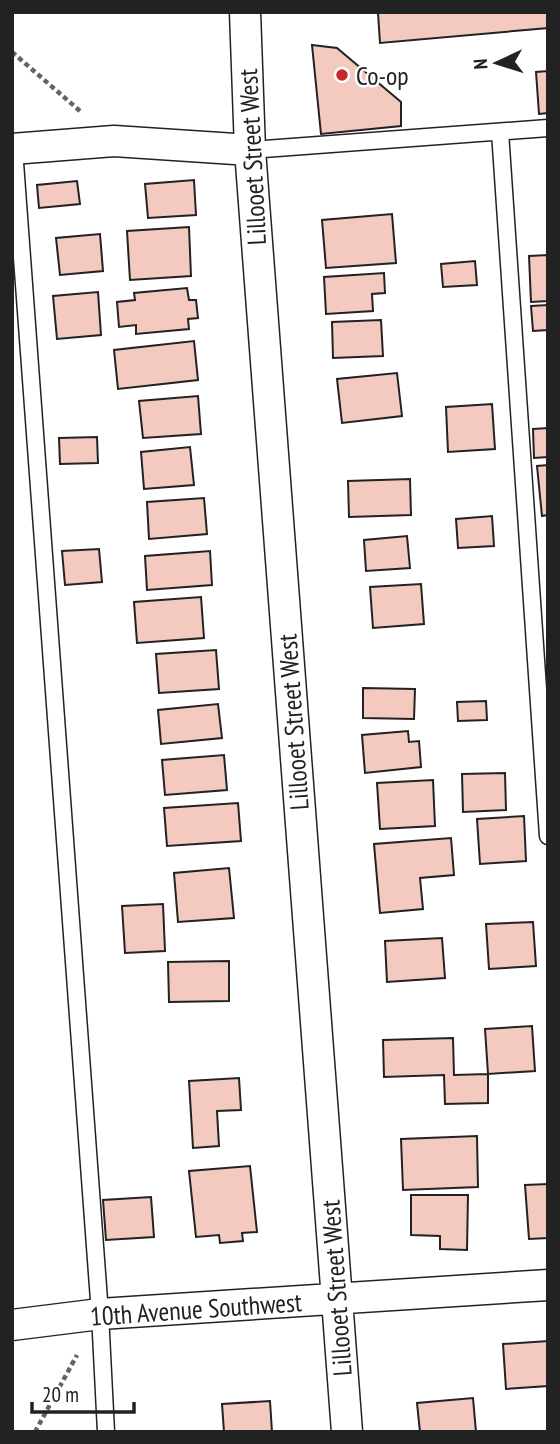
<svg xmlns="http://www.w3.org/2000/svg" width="560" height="1444" font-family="'PT Sans Narrow',sans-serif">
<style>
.building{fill:#f3c9c0;stroke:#222;stroke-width:2}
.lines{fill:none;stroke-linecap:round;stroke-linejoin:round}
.service-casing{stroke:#222;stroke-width:19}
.minor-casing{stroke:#222;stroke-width:33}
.path{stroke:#646464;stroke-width:4.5;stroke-dasharray:5 3.5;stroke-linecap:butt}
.service{stroke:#fff;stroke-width:16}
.minor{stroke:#fff;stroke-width:30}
.poi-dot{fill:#c62828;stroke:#fff;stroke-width:2.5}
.labels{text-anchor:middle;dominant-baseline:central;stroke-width:5;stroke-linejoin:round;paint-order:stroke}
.poi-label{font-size:26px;fill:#222;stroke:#fff;text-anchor:start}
.street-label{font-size:26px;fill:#222;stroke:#fff}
</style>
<rect width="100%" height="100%" fill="#fff"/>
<path class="building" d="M 389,12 L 548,12 L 548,28 L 380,43 L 378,13 Z
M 312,45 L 337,48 L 401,102 L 401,126 L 321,134 Z
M 548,71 L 548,113 L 539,114 L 536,72 Z
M 194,180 L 196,215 L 148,218 L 145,184 Z
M 77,181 L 80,204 L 39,208 L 37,185 Z
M 392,214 L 396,263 L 326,268 L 322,220 Z
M 189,227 L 191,276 L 130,280 L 127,231 Z
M 100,234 L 103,271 L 60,275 L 56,238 Z
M 548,255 L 548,301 L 531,302 L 529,256 Z
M 475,261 L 477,285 L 443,287 L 441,264 Z
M 384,273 L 385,293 L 372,294 L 373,311 L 326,314 L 324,277 Z
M 187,288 L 189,300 L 196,300 L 198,318 L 188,319 L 189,329 L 136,334 L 136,325 L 119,327 L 117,302 L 135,300 L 134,293 Z
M 98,292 L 101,335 L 57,339 L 53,296 Z
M 548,305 L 548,330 L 533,331 L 531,306 Z
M 381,320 L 383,356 L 333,358 L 332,322 Z
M 194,341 L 198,380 L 118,389 L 114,350 Z
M 397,373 L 402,416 L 342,423 L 337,379 Z
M 198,396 L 201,434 L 143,438 L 139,401 Z
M 492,404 L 495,449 L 448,452 L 446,407 Z
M 548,428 L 548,457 L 534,458 L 533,429 Z
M 97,437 L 98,463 L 60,464 L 59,438 Z
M 190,447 L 194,485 L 144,489 L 141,452 Z
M 548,465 L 548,515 L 542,516 L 537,466 Z
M 410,479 L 411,515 L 349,517 L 348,481 Z
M 204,498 L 207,534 L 149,539 L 147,502 Z
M 492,516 L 494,546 L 458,548 L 456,519 Z
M 407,536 L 410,568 L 366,571 L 364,540 Z
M 99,549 L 102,582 L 65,585 L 62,551 Z
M 210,551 L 212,585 L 147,590 L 145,556 Z
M 421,584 L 424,624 L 373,628 L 370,587 Z
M 201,597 L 204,638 L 137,643 L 134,602 Z
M 216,650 L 219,689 L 159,693 L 156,654 Z
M 363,688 L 415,689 L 414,719 L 363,718 Z
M 486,701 L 487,720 L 458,721 L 457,702 Z
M 218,704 L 222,738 L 161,744 L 158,710 Z
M 408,731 L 409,742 L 419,741 L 421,767 L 365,773 L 362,735 Z
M 224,755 L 227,790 L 165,795 L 162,760 Z
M 505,773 L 506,810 L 463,812 L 462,774 Z
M 433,780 L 435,826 L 380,829 L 377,783 Z
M 238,803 L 241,841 L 167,846 L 164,808 Z
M 524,816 L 526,861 L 480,864 L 477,819 Z
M 451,838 L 454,875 L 420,878 L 423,909 L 380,913 L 374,844 Z
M 229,868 L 234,918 L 178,922 L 174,873 Z
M 163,904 L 165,951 L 125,953 L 122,906 Z
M 533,922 L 536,966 L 489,969 L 486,924 Z
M 442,938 L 445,978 L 387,982 L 385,941 Z
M 229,961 L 229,1001 L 169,1002 L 168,962 Z
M 532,1026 L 535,1071 L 488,1074 L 485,1029 Z
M 453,1038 L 454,1075 L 488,1074 L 488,1103 L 445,1104 L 444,1075 L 384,1077 L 383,1040 Z
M 239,1078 L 241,1110 L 217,1111 L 219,1146 L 193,1148 L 189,1081 Z
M 477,1136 L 478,1187 L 403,1190 L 401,1139 Z
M 250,1166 L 257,1232 L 242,1233 L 243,1241 L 220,1243 L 219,1235 L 196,1237 L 189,1171 Z
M 548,1184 L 548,1238 L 529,1239 L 525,1185 Z
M 411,1195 L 468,1195 L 467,1250 L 440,1249 L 440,1236 L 411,1235 Z
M 151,1197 L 154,1237 L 106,1240 L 103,1200 Z
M 548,1341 L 548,1386 L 506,1389 L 503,1344 Z
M 473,1398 L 476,1432 L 420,1432 L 417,1403 Z
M 270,1401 L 272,1432 L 224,1432 L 222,1404 Z"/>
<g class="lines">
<defs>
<path id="service" d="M 500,132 L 548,836
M 14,149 L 100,1314 L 106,1432
M 250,150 L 548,128"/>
<path id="minor" d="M 245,12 L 250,150 L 347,1432
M 12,149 L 114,141 L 250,150
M 12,1325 L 100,1314 L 548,1285"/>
</defs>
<use href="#service" class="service-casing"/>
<use href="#minor" class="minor-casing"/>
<path class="path" d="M 12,52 L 80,111
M 35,1432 L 77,1355"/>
<use href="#service" class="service"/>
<use href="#minor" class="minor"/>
</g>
<circle class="poi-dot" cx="342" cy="75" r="7"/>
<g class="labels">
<g class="poi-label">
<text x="356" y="75">Co-op</text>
</g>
<g class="street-label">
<text transform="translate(252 157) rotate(-93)">Lillooet Street West</text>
<text transform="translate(293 722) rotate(-94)">Lillooet Street West</text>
<text transform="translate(336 1288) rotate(-94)">Lillooet Street West</text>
<text transform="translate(196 1309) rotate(-4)">10th Avenue Southwest</text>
</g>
</g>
<rect width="560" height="1444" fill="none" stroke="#222222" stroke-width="28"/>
<g transform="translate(497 63) rotate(266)" stroke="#ffffff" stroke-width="5" paint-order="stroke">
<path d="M0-5L12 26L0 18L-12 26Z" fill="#222222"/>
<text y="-10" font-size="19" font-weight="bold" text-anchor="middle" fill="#222222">N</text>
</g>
<path d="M32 1402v10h102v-10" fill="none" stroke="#222222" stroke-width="3.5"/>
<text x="42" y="1402" font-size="21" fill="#222222" stroke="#ffffff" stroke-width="5" paint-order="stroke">20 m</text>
</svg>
